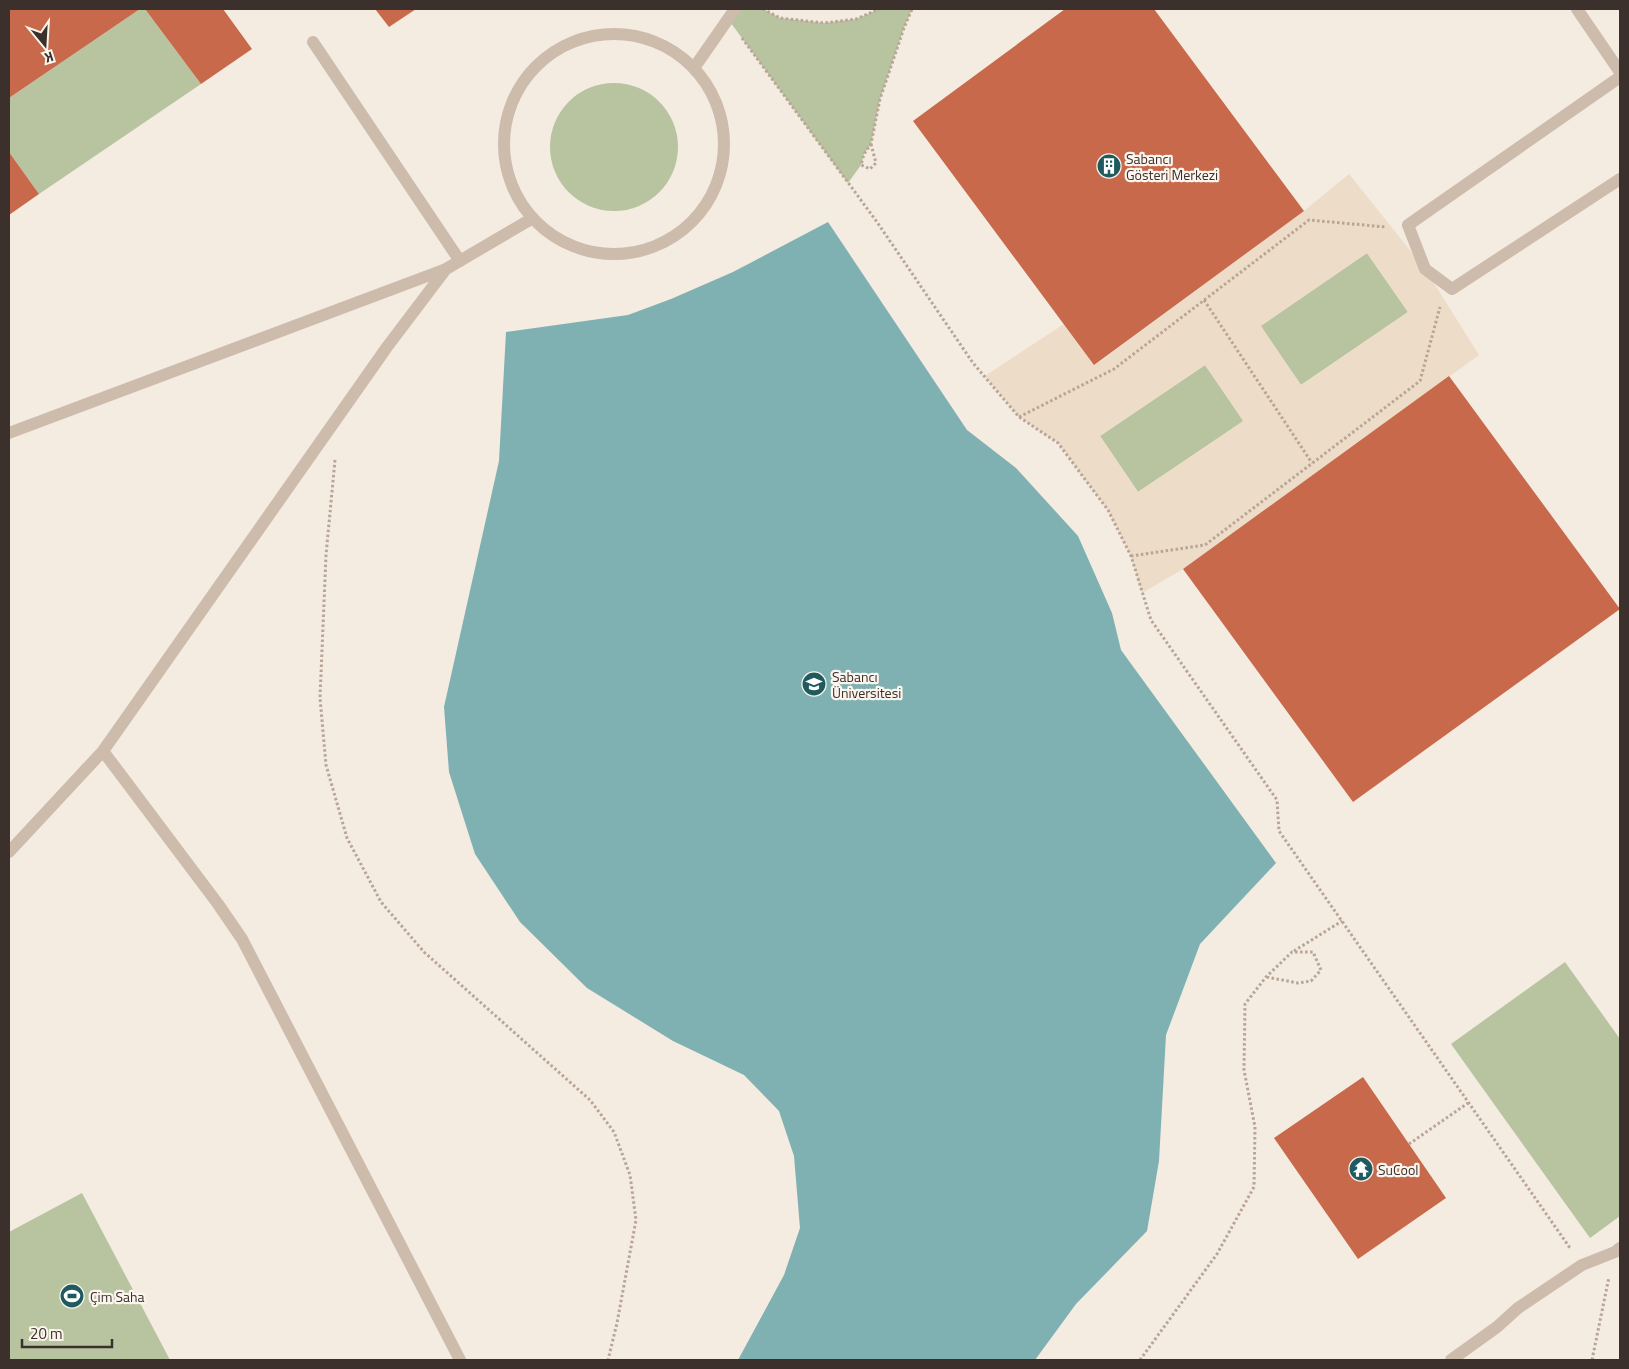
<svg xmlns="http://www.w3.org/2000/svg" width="1629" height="1369" font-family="'Titillium Web',sans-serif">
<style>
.green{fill:#b8c4a0}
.plaza{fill:#ecdcc8;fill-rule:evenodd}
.water{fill:#7fb0b2}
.building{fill:#c8694b}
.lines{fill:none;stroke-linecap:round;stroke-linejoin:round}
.path{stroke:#b9a596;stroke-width:3;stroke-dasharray:2.5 2.5;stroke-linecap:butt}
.service{stroke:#cdbbac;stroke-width:12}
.minor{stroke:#cdbbac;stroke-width:12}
.labels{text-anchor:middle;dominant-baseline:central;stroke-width:4.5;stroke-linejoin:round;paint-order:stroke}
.poi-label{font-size:14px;fill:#3b302b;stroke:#fbf5ee;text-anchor:start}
</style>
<rect width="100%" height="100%" fill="#f4ebe1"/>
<path class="green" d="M 140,9 L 145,9 L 201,84 L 39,194 L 9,152 L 9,98 Z
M 735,9 L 763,9 L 780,18 L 824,23 L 856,19 L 879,9 L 912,9 L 904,28 L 880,99 L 871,144 L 864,154 L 861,165 L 848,183 L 728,19 Z
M550 147a64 64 0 1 1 128 0a64 64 0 1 1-128 0Z
M 1367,253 L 1408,312 L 1301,385 L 1260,326 Z
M 1205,365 L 1244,421 L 1138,492 L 1100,436 Z
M 1565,962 L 1620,1039 L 1620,1216 L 1590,1238 L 1451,1044 Z
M 82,1193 L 170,1360 L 9,1360 L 9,1232 Z"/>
<path class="plaza" d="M 1349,174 L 1425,269 L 1479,355 L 1183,569 L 1142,593 L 1131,556 L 1108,510 L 1058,443 L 1019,417 L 985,376 L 1064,324 L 1095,365 L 1304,211 ZM 1367,253 L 1408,312 L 1301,385 L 1261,326 ZM 1205,365 L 1243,421 L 1138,492 L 1100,436 Z"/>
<path class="water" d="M 828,222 L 967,430 L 1016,468 L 1078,536 L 1112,613 L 1121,650 L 1276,863 L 1200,944 L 1166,1035 L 1159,1161 L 1147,1231 L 1076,1304 L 1035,1360 L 738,1360 L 784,1275 L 800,1228 L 794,1156 L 779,1111 L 744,1075 L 673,1041 L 587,988 L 520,922 L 475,854 L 449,772 L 444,707 L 499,461 L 506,332 L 628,315 L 671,299 L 733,272 Z"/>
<path class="building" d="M 9,9 L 140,9 L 9,98 Z
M 145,9 L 223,9 L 252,49 L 201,84 Z
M 375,9 L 416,9 L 389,27 Z
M 1065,9 L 1154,9 L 1304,211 L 1094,365 L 913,121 Z
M 9,152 L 39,194 L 9,215 Z
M 1449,376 L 1620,609 L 1353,802 L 1183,569 Z
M 1363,1077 L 1446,1198 L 1358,1259 L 1274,1138 Z"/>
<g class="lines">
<path class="path" d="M 763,9 L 780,18 L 824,23 L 856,19 L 879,9
M 742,38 L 877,222 L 973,363 L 1019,417 L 1058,443 L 1108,510 L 1131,556 L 1151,620 L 1277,800 L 1279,831 L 1570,1248
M 871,144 L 876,163 L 870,169 L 861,165 L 864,154 L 871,144 L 880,99 L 904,28 L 912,9
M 1204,300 L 1312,463
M 1019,417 L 1114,369 L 1309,220 L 1386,227
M 335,460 L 326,555 L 320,698 L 326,765 L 347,838 L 381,902 L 424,952 L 590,1100 L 614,1132 L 630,1175 L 636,1220 L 617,1323 L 608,1360
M 1131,556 L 1205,545 L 1420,381 L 1440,307
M 1294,951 L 1342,921
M 1409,1144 L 1468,1103
M 1140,1360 L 1217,1254 L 1254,1187 L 1255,1127 L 1244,1070 L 1245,1004 L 1266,977 L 1292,952 L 1313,952 L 1321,970 L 1311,981 L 1298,983 L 1266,977
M 1592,1360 L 1609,1277"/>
<path class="service" d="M 313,42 L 460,261"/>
<path class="minor" d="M 1577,9 L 1620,72
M504 144a110 110 0 1 1 220 0a110 110 0 1 1-220 0Z
M 694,68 L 735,9
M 1620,77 L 1408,225 L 1425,269 L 1452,289 L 1620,179
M 446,269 L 387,347 L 103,751 L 218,904 L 242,939 L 460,1360
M 9,433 L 446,269 L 533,218
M 9,852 L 103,751
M 1451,1360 L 1497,1327 L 1518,1308 L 1582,1265 L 1615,1252 L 1620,1248"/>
</g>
<defs>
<symbol id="building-disc" viewBox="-11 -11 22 22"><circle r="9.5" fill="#1f5a5e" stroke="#fbf5ee"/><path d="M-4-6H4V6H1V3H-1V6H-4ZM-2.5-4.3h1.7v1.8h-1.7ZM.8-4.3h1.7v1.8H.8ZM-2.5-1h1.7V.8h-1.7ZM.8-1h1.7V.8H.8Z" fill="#fff"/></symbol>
<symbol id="university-disc" viewBox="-11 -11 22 22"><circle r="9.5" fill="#1f5a5e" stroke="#fbf5ee"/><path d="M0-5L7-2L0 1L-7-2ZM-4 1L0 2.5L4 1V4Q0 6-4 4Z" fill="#fff"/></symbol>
<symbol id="temple-disc" viewBox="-11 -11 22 22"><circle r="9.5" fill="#1f5a5e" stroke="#fbf5ee"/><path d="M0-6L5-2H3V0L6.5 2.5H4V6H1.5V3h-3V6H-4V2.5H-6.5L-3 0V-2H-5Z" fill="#fff"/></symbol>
<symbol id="stadium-disc" viewBox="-11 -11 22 22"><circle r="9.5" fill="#1f5a5e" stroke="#fbf5ee"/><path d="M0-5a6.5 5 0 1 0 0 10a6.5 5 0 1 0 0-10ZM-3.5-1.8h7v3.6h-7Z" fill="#fff"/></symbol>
</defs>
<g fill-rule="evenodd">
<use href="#building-disc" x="1095" y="152" width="28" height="28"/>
<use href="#university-disc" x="800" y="670" width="28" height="28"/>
<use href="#temple-disc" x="1347" y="1155" width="28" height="28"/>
<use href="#stadium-disc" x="58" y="1282" width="28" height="28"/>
</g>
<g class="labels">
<g class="poi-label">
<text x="1126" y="158">Sabancı<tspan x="1126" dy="16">Gösteri Merkezi</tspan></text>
<text x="832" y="676">Sabancı<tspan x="832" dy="16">Üniversitesi</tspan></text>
<text x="1378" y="1169">SuCool</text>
<text x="90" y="1296">Çim Saha</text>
</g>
</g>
<rect width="1629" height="1369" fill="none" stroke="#3b302b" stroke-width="20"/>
<g transform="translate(45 45) rotate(162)" stroke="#fbf5ee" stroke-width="4" paint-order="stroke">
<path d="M0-4L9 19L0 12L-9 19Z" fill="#3b302b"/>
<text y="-8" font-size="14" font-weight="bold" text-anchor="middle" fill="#3b302b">K</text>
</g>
<path d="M22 1339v8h90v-8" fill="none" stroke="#3b302b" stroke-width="2.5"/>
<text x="30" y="1339" font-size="15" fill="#3b302b" stroke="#fbf5ee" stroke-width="4" paint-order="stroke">20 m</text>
</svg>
